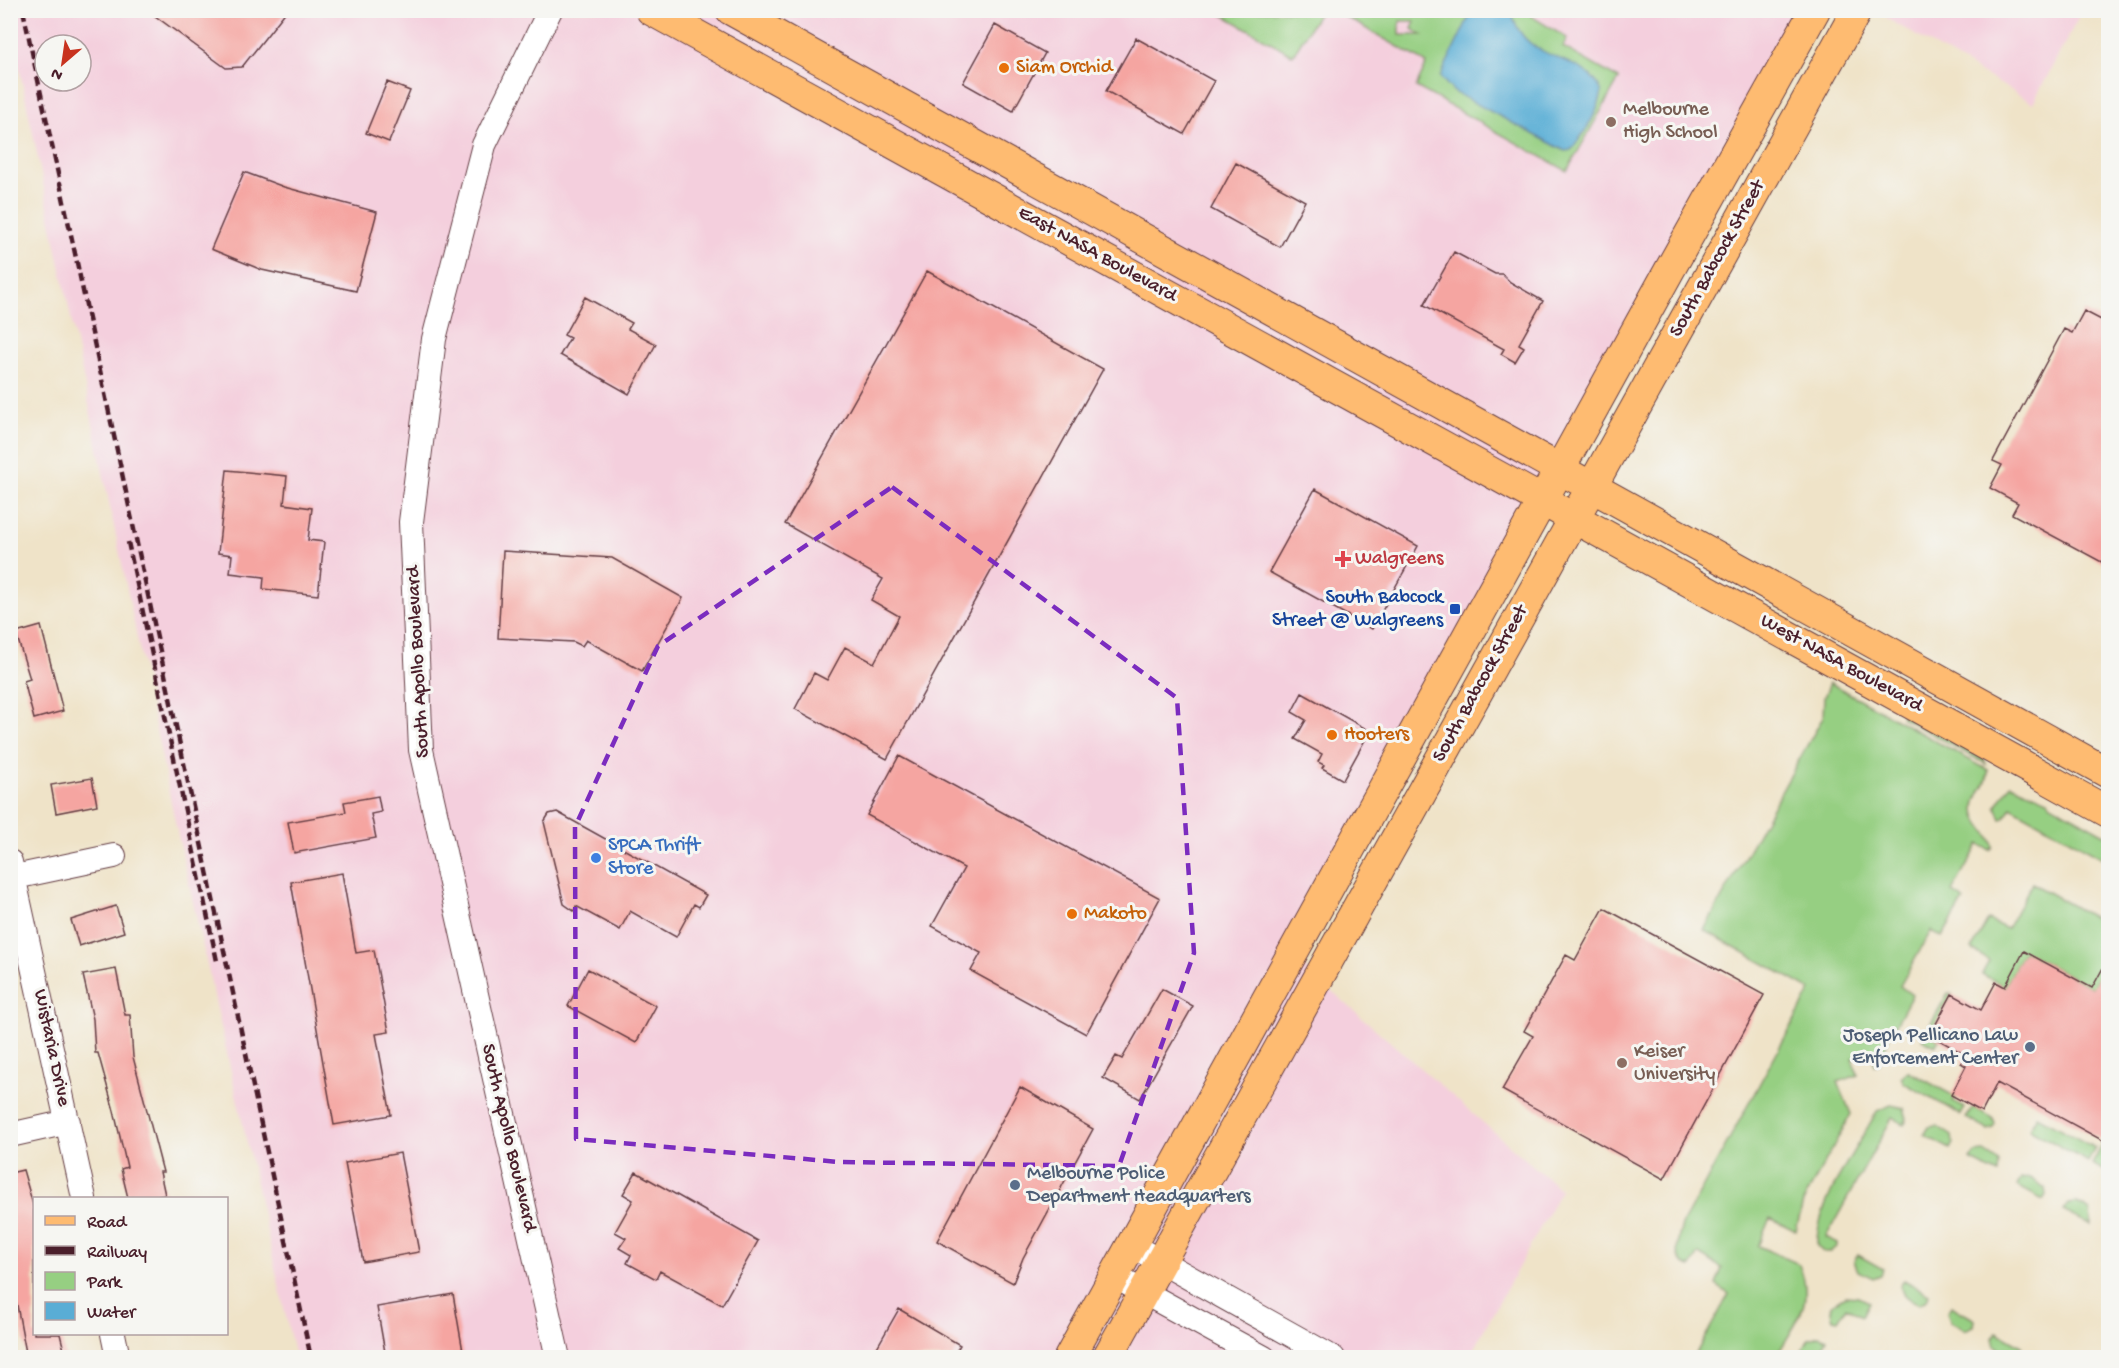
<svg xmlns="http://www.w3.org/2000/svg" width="2119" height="1368" font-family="'Gochi Hand',sans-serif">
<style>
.built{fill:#f4cfdd;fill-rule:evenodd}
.green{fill:#96cf82;stroke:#707756;stroke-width:1.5;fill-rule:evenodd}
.water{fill:#59add5;stroke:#526680;stroke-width:1.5}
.building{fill:#f5a5a1}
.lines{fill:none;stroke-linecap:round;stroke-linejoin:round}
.minor-casing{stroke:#633c43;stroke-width:26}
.major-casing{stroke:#633c43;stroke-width:32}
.minor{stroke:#fff;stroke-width:24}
.major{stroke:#febb71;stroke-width:30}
.rail{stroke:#4a1f2b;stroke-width:4.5;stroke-dasharray:9 4.5;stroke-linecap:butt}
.marked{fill:none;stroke:#7b2cbf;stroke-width:4.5;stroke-dasharray:12 8;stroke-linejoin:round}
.food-dot{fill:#e8710a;stroke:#f6f6f2;stroke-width:2}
.education-dot{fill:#8d6e63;stroke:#f6f6f2;stroke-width:2}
.health-dot{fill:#e0444e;stroke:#f6f6f2;stroke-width:2}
.transit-dot{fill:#1a4fb4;stroke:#f6f6f2;stroke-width:2}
.shop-dot{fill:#3f7fe0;stroke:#f6f6f2;stroke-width:2}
.service-dot{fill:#5c6f8a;stroke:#f6f6f2;stroke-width:2}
.labels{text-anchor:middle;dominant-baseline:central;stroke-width:6;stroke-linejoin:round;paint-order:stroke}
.food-label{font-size:20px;fill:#c56008;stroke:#f6f6f2;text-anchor:start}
.education-label{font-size:20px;fill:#785e54;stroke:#f6f6f2;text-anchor:start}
.street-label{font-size:20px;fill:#4a1f2b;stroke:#f6f6f2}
.health-label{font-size:20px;fill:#be3a42;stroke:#f6f6f2;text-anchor:start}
.transit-label{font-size:20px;fill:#164399;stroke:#f6f6f2;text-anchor:end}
.shop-label{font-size:20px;fill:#366cbe;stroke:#f6f6f2;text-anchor:start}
.service-label{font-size:20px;fill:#4e5e75;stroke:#f6f6f2;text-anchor:end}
</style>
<rect width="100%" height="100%" fill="#f6f6f2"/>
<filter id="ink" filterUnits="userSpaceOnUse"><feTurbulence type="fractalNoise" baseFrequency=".0167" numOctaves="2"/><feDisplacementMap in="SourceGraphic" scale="12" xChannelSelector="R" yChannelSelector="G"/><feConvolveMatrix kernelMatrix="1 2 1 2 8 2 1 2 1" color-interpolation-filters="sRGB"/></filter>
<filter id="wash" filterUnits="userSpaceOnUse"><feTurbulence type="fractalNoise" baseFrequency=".008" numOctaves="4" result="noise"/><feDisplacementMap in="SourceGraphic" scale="24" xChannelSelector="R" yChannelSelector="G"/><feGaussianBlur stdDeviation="1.35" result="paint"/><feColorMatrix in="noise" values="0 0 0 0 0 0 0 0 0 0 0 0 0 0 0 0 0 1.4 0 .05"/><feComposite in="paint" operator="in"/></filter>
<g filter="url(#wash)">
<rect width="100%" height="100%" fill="#efe3c8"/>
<path class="built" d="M 10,11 L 1815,11 L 1291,956 L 1561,1190 L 1469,1357 L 295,1357 L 176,826 L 11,28 ZM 45,45 L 81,45 L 81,81 L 45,81 Z
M 1889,11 L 2082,10 L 2082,11 L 2033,103 L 1886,18 Z"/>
<path class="green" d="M 1216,11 L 1320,11 L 1293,55 Z
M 1335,11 L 1534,11 L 1531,16 L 1567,38 L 1563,47 L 1619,79 L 1567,171 L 1416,87 L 1427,63 ZM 1400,21 L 1415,21 L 1412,29 L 1422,35 L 1400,35 Z
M 1830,683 L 1988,770 C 1989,785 1974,795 1975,810 C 1976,826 1992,833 1993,847 L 1990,850 L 1979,844 L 1952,892 L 1964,900 L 1942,937 L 1931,931 L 1900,986 L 1912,995 L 1890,1035 L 1879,1064 L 1875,1065 L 1871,1052 L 1852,1059 L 1858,1075 L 1838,1082 L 1851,1114 L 1803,1202 L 1796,1231 L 1770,1218 L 1758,1246 L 1799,1264 C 1816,1304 1795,1323 1776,1357 L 1694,1357 L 1729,1294 L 1716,1285 L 1722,1268 L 1699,1254 L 1691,1267 C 1670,1263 1678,1239 1682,1225 L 1811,990 L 1704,930 L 1823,717 L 1824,697 Z
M 1903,713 L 1984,759 L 1986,764 L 1901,717 Z
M 2011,784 L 2048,800 L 2051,804 L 2108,836 L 2108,861 L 2011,807 L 2004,818 L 2001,819 L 1996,806 Z
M 2032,883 L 2108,926 L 2108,957 L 2092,988 L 2024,951 L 2005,987 L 1982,974 L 1989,961 L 1972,949 L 1988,920 L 2007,929 Z
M 1948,993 L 1952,994 L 1930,1035 L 1939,1040 L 1935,1046 L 1922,1039 Z
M 1908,1071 L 1956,1097 L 1953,1102 L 1965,1108 L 1961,1115 L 1904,1083 L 1901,1077 Z
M 1891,1105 L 1904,1108 L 1907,1119 L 1904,1124 L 1892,1118 L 1826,1237 L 1837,1243 L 1837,1246 L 1830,1252 L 1823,1252 L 1817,1246 C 1815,1205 1857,1148 1877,1111 Z
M 1973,1107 L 1993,1118 L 1995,1124 L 1993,1128 L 1988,1130 L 1966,1118 Z
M 2037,1116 L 2095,1148 L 2088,1162 L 2029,1129 Z
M 1937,1126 L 1952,1136 L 1953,1143 L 1950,1149 L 1924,1135 L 1929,1127 Z
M 2103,1144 L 2108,1147 L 2108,1173 L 2092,1164 Z
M 1984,1152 L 1999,1162 L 1998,1174 L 1970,1160 L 1975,1153 Z
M 2030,1178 L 2045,1188 L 2046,1195 L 2043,1200 L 2017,1186 L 2021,1179 Z
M 2077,1203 L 2090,1211 L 2091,1225 L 2063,1211 L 2068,1204 Z
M 1858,1255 L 1883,1269 L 1881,1275 L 1873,1278 L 1858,1271 L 1854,1261 Z
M 1904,1280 L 1929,1294 L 1927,1300 L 1919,1304 L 1904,1296 L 1900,1286 Z
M 1845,1296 L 1859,1297 L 1869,1302 L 1862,1316 L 1846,1307 L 1838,1320 L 1833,1319 L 1831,1312 L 1832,1304 Z
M 1951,1306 L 1975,1320 L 1974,1326 L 1965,1330 L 1951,1322 L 1947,1312 Z
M 1997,1332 L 2022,1346 L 2020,1352 L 2009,1355 L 1995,1346 L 1993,1338 Z
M 1819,1336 L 1827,1339 L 1820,1353 L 1827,1357 L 1799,1357 L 1809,1339 Z"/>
<path class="water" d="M 1472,11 L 1511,11 C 1525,68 1583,49 1602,92 C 1598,113 1585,133 1571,150 L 1565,151 L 1454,92 L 1440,77 Z"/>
<g id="blocks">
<path class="building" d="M 147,10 L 287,10 L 242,67 L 226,68 Z
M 995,25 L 1045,53 L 1013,111 L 963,83 Z
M 1136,38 L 1214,81 L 1184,134 L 1106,91 Z
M 387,82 L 410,91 L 389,142 L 366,133 Z
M 1236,163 L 1305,201 L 1280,247 L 1211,209 Z
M 244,172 L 284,187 L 377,212 L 356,291 L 262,270 L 211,249 Z
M 1454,252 L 1495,274 L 1502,274 L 1510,282 L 1543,301 L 1519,344 L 1524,347 L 1515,362 L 1501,354 L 1504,349 L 1424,305 Z
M 927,271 L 1103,369 L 887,759 L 795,709 L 814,673 L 827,680 L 845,647 L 874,663 L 899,616 L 871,600 L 883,579 L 785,524 Z
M 585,297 L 632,323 L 628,329 L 656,344 L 629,394 L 560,355 L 570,338 L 564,335 Z
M 2084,311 L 2109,324 L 2109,566 L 2012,514 L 2018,503 L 1990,488 L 2002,465 L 1993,461 L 2064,329 L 2072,333 Z
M 227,470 L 287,476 L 284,504 L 312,508 L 308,540 L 324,542 L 318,595 L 263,589 L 264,577 L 230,573 L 232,555 L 218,553 Z
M 1315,489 L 1418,546 L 1372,629 L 1269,572 Z
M 503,551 L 612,558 L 683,598 L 642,671 L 586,640 L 582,646 L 574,642 L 498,638 Z
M 41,626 L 63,711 L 34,719 L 24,681 L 30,679 L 16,633 Z
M 1302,693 L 1370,731 L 1343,780 L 1322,768 L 1324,765 L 1318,762 L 1322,754 L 1295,739 L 1306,720 L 1292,712 Z
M 899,756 L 1160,898 L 1086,1034 L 971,971 L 981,953 L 932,926 L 964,868 L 867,815 Z
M 92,778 L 97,805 L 56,813 L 51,785 Z
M 378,796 L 381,812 L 371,814 L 376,838 L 294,853 L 288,822 L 346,812 L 344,802 Z
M 557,812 L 706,895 L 699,907 L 694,904 L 676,937 L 630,911 L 620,930 L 576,906 L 574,911 L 564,904 L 544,822 L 549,814 Z
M 342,873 L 356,953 L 374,950 L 389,1032 L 376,1034 L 391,1115 L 334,1125 L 291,882 Z
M 116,906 L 124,932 L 79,946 L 71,920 Z
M 1604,908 L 1764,995 L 1664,1179 L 1502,1090 L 1533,1036 L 1524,1031 L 1566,955 L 1575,960 Z
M 2024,951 L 2092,988 L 2109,957 L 2109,1144 L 1997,1083 L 1982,1112 L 1951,1095 L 1966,1066 L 1961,1063 L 1966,1055 L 1930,1035 L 1952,994 L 1981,1010 L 1996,982 L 2005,987 Z
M 116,969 L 125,1015 L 130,1015 L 133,1057 L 163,1172 L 160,1172 L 165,1195 L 152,1198 L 128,1198 L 121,1169 L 127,1167 L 114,1111 L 98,1053 L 95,1053 L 93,1019 L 83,975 Z
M 588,969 L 656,1006 L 636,1043 L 568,1006 Z
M 1162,989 L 1193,1006 L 1140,1099 L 1103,1078 L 1116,1056 L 1122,1059 Z
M 1020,1087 L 1093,1129 L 1023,1258 L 1013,1283 L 937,1241 Z
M 400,1153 L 419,1252 L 363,1262 L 345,1163 Z
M 23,1170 L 34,1208 L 34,1334 L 60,1334 L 66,1358 L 27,1358 L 12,1279 L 16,1278 L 10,1258 L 10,1173 Z
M 636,1172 L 758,1241 L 722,1305 L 660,1271 L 656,1279 L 627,1263 L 631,1255 L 619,1248 L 626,1238 L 615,1232 L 633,1200 L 623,1194 Z
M 453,1294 L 464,1357 L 386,1358 L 377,1307 Z
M 899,1309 L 960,1345 L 952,1358 L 871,1358 Z"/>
</g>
</g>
<g filter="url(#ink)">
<use href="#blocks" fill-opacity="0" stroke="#633c43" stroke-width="1.5"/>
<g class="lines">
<defs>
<path id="minor" d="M 550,10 L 484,145 L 434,339 L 411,522 L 421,750 L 558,1358
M 10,862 L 84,1198
M 10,878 L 114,856
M 10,1135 L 68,1122
M 1131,1245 L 1333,1358
M 1114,1276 L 1264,1358
M 113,1334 L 118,1358"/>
<path id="major" d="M 651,10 L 2108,812
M 731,10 L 2108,773
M 1069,1358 L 1669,271 L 1815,10
M 1107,1358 L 1857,10"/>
</defs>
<use href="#minor" class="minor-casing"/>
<use href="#major" class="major-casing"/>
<use href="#minor" class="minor"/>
<use href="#major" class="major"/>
<path class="rail" d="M 23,10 L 311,1358
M 128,542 L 217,961"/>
</g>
</g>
<path class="marked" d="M 892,487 L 1177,698 L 1194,953 L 1119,1166 L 839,1162 L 576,1139 L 575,827 L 658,646 Z"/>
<g class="food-dot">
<circle cx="1004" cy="68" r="6"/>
<circle cx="1332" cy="735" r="6"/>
<circle cx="1072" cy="914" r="6"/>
</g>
<g class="education-dot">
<circle cx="1611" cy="122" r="6"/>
<circle cx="1622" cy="1063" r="6"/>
</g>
<path class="health-dot" d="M1340 550h6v6h6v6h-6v6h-6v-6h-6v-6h6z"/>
<rect class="transit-dot" x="1449" y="603" width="12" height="12" rx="3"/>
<circle class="shop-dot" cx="596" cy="858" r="6"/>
<g class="service-dot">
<circle cx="2030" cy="1047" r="6"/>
<circle cx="1015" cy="1185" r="6"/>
</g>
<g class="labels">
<g class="food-label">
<text x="1016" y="68">Siam Orchid</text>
<text x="1344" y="735">Hooters</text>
<text x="1084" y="914">Makoto</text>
</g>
<g class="education-label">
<text x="1623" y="110">Melbourne<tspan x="1623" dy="23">High School</tspan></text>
<text x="1634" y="1052">Keiser<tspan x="1634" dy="23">University</tspan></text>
</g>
<g class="street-label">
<text transform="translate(1097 255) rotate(29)">East NASA Boulevard</text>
<text transform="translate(1718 259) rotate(-61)">South Babcock Street</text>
<text transform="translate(419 662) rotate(-93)">South Apollo Boulevard</text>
<text transform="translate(1841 664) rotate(29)">West NASA Boulevard</text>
<text transform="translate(1481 684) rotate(-61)">South Babcock Street</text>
<text transform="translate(51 1048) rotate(78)">Wistaria Drive</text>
<text transform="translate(508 1138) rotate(77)">South Apollo Boulevard</text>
</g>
<g class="health-label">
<text x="1355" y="559">Walgreens</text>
</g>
<g class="transit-label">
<text x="1443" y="598">South Babcock<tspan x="1443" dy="23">Street @ Walgreens</tspan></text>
</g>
<g class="shop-label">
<text x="608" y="846">SPCA Thrift<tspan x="608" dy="23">Store</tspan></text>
</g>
<g class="service-label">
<text x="2018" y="1036">Joseph Pellicano Law<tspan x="2018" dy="23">Enforcement Center</tspan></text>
<text x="1027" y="1174" text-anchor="start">Melbourne Police<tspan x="1027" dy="23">Department Headquarters</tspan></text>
</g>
</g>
<rect width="2119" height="1368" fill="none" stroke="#f6f6f2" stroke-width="36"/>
<rect x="33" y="1197" width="195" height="138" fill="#f6f6f2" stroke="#b1a0a2" stroke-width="1.5"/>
<rect x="45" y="1216" width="30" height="9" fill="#febb71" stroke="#b1a0a2" stroke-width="1.5"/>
<text x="87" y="1227" font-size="18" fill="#4a1f2b">Road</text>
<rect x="45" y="1246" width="30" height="9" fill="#4a1f2b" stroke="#b1a0a2" stroke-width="1.5"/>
<text x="87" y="1257" font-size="18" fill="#4a1f2b">Railway</text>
<rect x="45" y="1272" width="30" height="18" fill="#96cf82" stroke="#b1a0a2" stroke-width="1.5"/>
<text x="87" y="1287" font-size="18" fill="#4a1f2b">Park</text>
<rect x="45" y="1302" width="30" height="18" fill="#59add5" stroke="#b1a0a2" stroke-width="1.5"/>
<text x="87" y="1317" font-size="18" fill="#4a1f2b">Water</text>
<g transform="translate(63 63) rotate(209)"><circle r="28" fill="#f6f6f2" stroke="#b1a0a2" stroke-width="1.5"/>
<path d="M0-4.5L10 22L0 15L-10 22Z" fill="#c8321e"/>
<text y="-9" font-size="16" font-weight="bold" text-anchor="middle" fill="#4a1f2b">N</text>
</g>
</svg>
